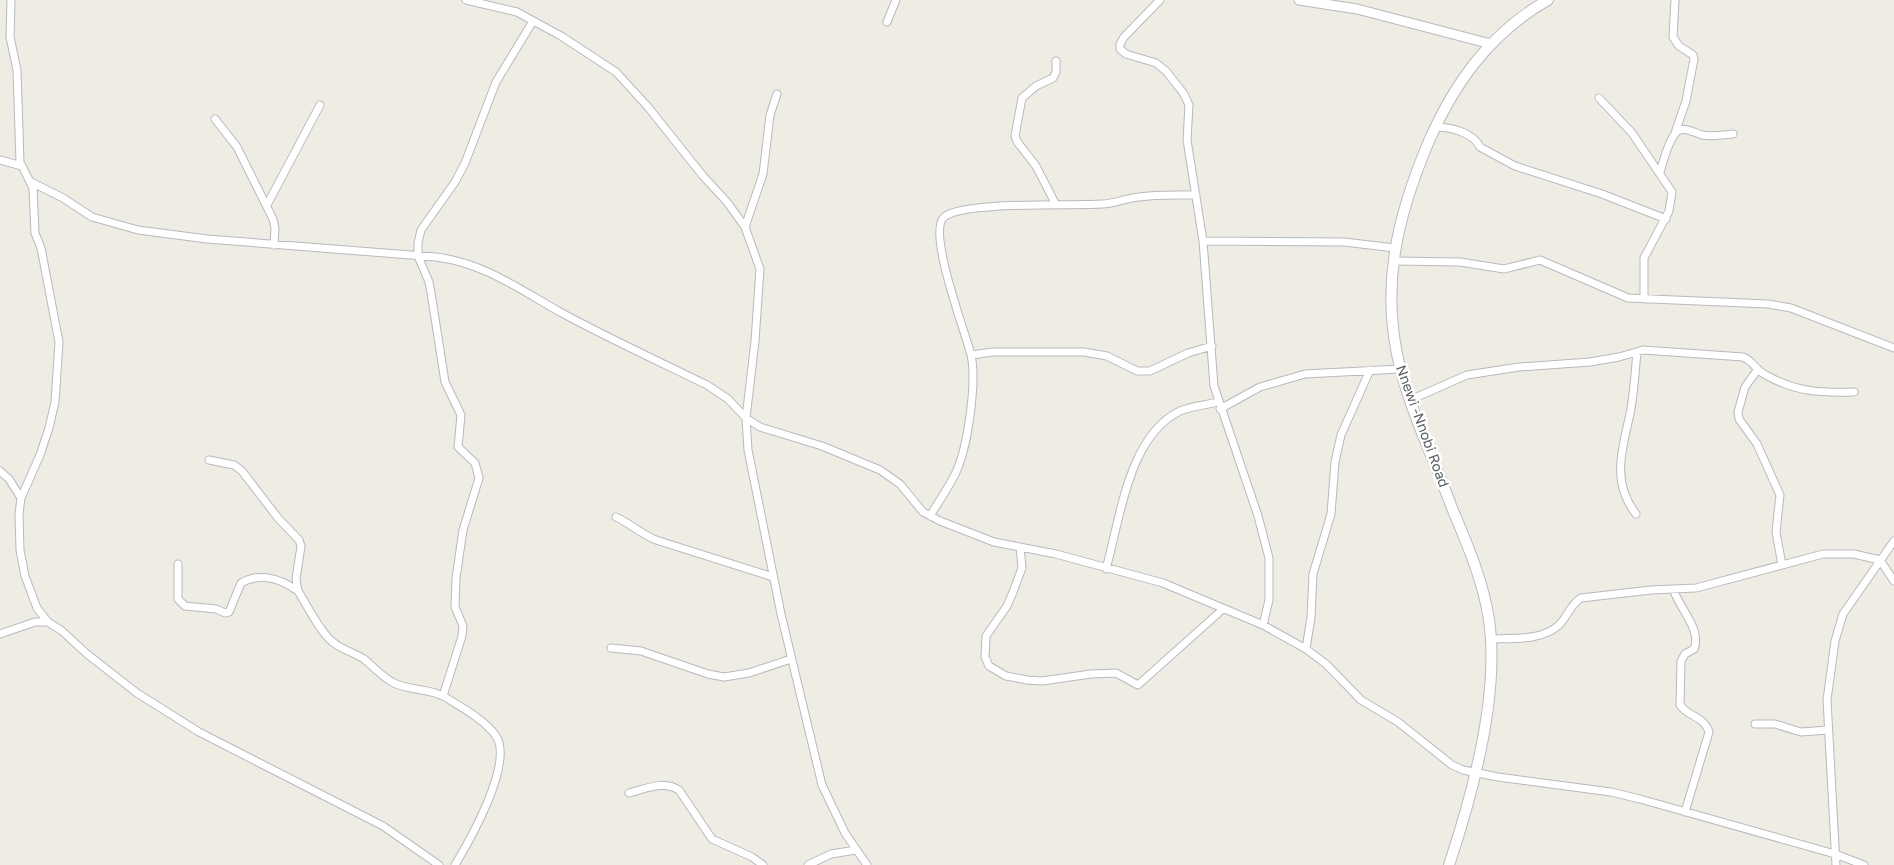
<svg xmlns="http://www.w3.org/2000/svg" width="1894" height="865" font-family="'Golos Text',sans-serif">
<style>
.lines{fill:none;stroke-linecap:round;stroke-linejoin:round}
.minor-casing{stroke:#b6babf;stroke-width:9}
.tertiary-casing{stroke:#b6babf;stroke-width:11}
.secondary-casing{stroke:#b7bbc1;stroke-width:12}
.minor{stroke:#fff;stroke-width:7}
.tertiary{stroke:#fff;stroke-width:9}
.secondary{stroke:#fff;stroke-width:10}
.labels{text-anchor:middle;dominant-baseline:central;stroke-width:5;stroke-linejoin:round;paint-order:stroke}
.street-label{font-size:14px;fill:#5c6165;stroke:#fff}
</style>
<rect width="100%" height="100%" fill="#efece4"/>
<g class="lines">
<defs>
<path id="minor" d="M 11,0 L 10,37 L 17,70 L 20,162 L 33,188 L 35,233 L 41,248 L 59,342 L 55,402 L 49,428 L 40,455 L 21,498 L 19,514 L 20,550 L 25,576 L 37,608 L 48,622 L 62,631 L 87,654 L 137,693 L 199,732 L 383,826 L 439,865
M 466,0 L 517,12 L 561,36 L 616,72 L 648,107 L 703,176 L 727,202 L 745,227 L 760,269 L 755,341 L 746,418 L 748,450 L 781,614 L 822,785 L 845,833 L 867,865
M 1160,0 L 1124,37 L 1120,44 L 1120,49 L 1126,54 L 1156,63 L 1166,71 L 1184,94 L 1189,105 L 1187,140 L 1203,241 L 1214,386 L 1258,516 L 1269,558 L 1269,600 L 1263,625
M 1675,0 L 1673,37 L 1679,46 L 1693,55 L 1694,59 L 1686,101 L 1675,133
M 887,22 L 896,0
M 1599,98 L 1632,133 L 1672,192 L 1669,211 L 1644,258 L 1644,299
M 215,119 L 237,147 L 273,219 L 275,228 L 274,245
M 1435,127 C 1450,127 1473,132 1480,147 L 1515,166 L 1602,194 L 1666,219
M 0,160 L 22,166
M 1660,172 C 1664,160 1667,145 1674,135 C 1682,124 1692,132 1702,135 C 1712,137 1723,135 1733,134
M 31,182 L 63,198 L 92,217 L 138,230 L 207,239 L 436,257 C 484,263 519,289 560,312 C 608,338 658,361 707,385 L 728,399 L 746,418 L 760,427 L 822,446 L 880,470 L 900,484 L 923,512 L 940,521 L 994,542 L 1056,554 L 1163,583 L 1263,625 L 1306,649 L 1326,664 L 1361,700 L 1398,722 L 1452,765 L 1463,770 L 1498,777 L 1611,792 L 1640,799 L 1835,854 L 1864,865
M 1055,203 L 1036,166 L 1018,143 L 1015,136 L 1022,98 L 1036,86 L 1053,78 L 1056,72 L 1056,61
M 267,205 L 320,105
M 745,227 L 763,174 L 770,115 L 777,94
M 1203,241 L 1344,242 L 1395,248
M 1393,261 L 1460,262 L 1504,269 L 1540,260 L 1628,298 L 1768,304 L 1791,308 L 1894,348
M 971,355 L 993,352 L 1084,352 L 1107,356 L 1137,371 L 1150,371 L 1188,353 L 1212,346
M 1758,369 L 1745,387 L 1738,412 L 1739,419 L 1757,444 L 1780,495 L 1776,532 L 1782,565
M 1410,400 L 1467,375 L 1519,367 L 1590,362 L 1619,357 L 1643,350 L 1743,357 C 1753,361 1755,369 1764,374 C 1795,392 1820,393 1854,392
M 1220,409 L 1260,387 L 1305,374 L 1400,369
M 209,460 L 234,465 L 242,471 L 278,518 L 299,540 L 301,546 L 296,579 L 298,591
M 0,471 L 9,479 L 21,498
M 1636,514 C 1611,482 1622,450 1630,414 C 1634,394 1635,372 1637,352
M 930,516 C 939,501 950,486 957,470 C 968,444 977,382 971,355 C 965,331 927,232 944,217 C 962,201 1074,206 1102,204 C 1115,204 1126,198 1139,197 C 1157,194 1177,195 1196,195
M 616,517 C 631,524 641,534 656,540 L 773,577
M 1020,547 L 1022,568 L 1013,592 L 1007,606 L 986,636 L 985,657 L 989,666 L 1006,676 L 1027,680 L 1042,681 L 1091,674 L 1116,673 L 1138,685 L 1223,609
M 178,564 L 178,599 L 185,606 L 216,609 L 225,613 L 229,612 L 241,583 C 260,572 281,579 298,591 C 307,605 321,634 334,643 C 343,650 355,653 364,659 C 374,667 382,677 394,683 C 410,691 430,688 445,697 C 461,707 485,720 496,736 C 514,763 470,840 455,865
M 1106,569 C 1120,520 1128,436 1180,411 C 1192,406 1206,405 1218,402
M 1674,591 C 1680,609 1702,630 1694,649 L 1685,654 L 1681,661 L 1680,705 C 1688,717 1704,716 1709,732 L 1685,812
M 0,634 L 35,622 L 48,622
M 1490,639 C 1512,638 1542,641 1559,625 C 1568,616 1570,605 1581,598 L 1651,590 L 1696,588 L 1823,554 L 1854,554 L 1880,560 L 1894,581
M 611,648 L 641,651 L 708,674 L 724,677 L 749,673 L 791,659
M 1306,649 L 1311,617 L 1313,574 L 1331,514 L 1335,462 L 1341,435 L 1370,370
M 443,696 L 462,636 L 463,626 L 455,607 L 456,578 L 463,530 L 479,478 L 475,463 L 458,447 L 461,415 L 445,382 L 432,299 L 429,282 L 418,256 L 418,243 L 421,230 L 455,182 L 465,163 L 496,82 L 533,21
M 1755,724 L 1775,724 L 1801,732 L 1828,730
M 629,793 C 645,789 664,780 679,790 L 712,839 L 752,857 L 763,865
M 808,865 L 831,854 L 856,850
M 1836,865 L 1827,700 L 1835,641 L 1843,614 L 1894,541"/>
<path id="tertiary" d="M 1299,0 L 1357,9 L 1491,44"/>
<path id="secondary" d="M 1449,865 C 1473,793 1500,695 1489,620 C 1483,580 1467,544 1452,508 C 1435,462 1413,417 1401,371 C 1379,290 1397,216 1429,141 C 1455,82 1491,32 1548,0"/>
</defs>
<use href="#minor" class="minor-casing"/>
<use href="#tertiary" class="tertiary-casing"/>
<use href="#secondary" class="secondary-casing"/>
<use href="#minor" class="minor"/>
<use href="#tertiary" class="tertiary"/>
<use href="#secondary" class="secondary"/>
</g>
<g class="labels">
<g class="street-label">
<text transform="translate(1423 426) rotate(70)">Nnewi -Nnobi Road</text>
</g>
</g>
</svg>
